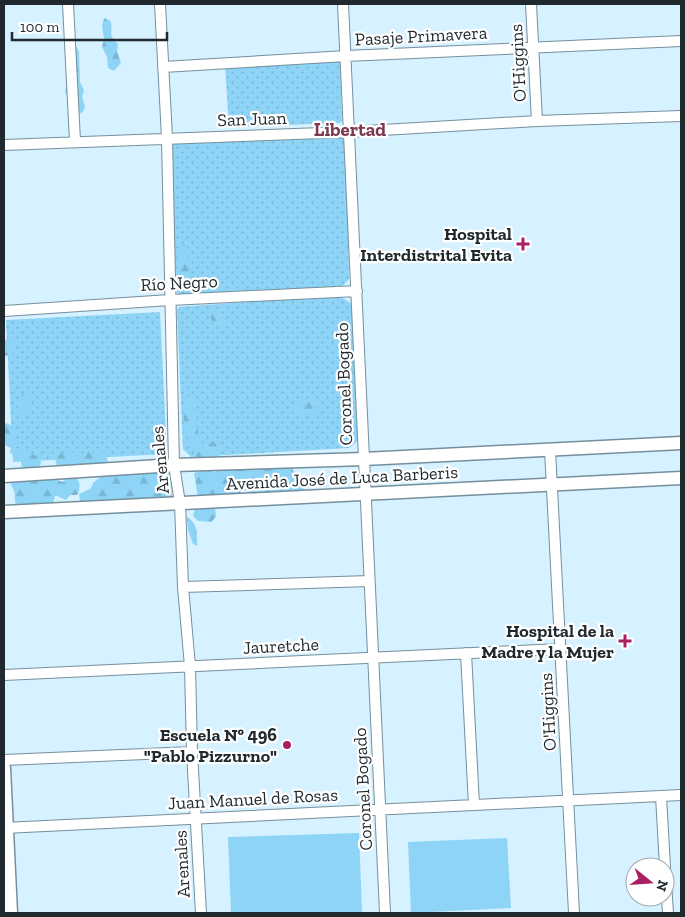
<svg xmlns="http://www.w3.org/2000/svg" width="685" height="917" font-family="'Zilla Slab',serif">
<style>
.grass{fill:url(#grass-dots)}
.forest{fill:url(#forest-firs)}
.garden{fill:#8dd4f7}
.lines{fill:none;stroke-linecap:round;stroke-linejoin:round}
.minor-casing{stroke:#768f9c;stroke-width:12}
.major-casing{stroke:#768f9c;stroke-width:15}
.minor{stroke:#fff;stroke-width:10}
.major{stroke:#fff;stroke-width:12}
.poi-dot{fill:#aa1f61;stroke:#fff;stroke-width:2}
.labels{text-anchor:middle;dominant-baseline:central;stroke-width:4.5;stroke-linejoin:round;paint-order:stroke}
.street-label{font-size:18px;fill:#1f292e;stroke:#fff}
.poi-label{font-size:18px;font-weight:bold;fill:#1f292e;stroke:#fff;text-anchor:end}
.neighbourhood-label{font-size:19px;font-weight:bold;fill:#7c3852;stroke:#fff}
</style>
<defs>
<pattern id="grass-dots" width="8" height="8" patternUnits="userSpaceOnUse" patternTransform="scale(1.25)"><rect width="8" height="8" fill="#8dd4f7"/><path d="M2 2h.1M6 6h.1" fill="none" stroke="#79b6d4" stroke-width="1.8" stroke-linecap="round"/></pattern>
<pattern id="forest-firs" width="22" height="20" patternUnits="userSpaceOnUse" patternTransform="scale(1.25)"><rect width="22" height="20" fill="#8dd4f7"/><path d="M5 1l3.5 6h-7zM16 11l3.5 6h-7z" fill="#79b6d4"/></pattern>
</defs>
<rect width="100%" height="100%" fill="#d6f1ff"/>
<path class="grass" d="M 340,60 L 342,121 L 340,123 L 229,127 L 225,66 Z
M 346,134 L 349,279 L 341,288 L 180,295 L 177,292 L 169,145 L 172,141 Z
M 338,295 L 352,304 L 360,439 L 349,448 L 191,457 L 183,449 L 177,310 L 179,307 Z
M 160,312 L 167,454 L 13,462 L 6,320 Z"/>
<path class="forest" d="M 106,18 L 111,22 C 113,35 107,33 118,44 L 117,51 L 121,63 L 114,71 L 108,68 L 107,57 L 102,47 L 104,39 L 102,26 L 104,19 Z
M 75,44 L 79,52 L 80,82 L 84,90 L 82,97 L 85,106 L 83,112 L 79,114 L 65,92 Z
M 184,245 L 187,247 L 188,268 L 193,282 L 205,285 L 207,292 C 172,308 174,251 184,245 Z
M 213,310 L 223,315 L 226,324 L 220,327 L 213,323 L 210,315 Z
M 10,337 L 15,339 L 14,352 L 6,356 L 4,354 L 4,339 L 7,340 Z
M 26,392 L 30,394 L 32,402 L 27,414 L 23,415 L 18,411 C 17,405 20,396 26,392 Z
M 189,393 L 191,394 L 193,398 C 196,410 196,440 205,446 L 214,441 C 221,443 223,448 220,455 L 211,463 L 200,461 C 187,444 177,413 189,393 Z
M 312,396 L 318,404 L 317,414 L 305,416 L 294,412 L 293,405 L 296,402 L 304,401 Z
M 6,423 L 12,426 C 16,433 16,440 12,447 L 40,457 L 41,464 L 37,469 L 24,469 L 21,465 L 21,460 L 15,457 L 10,452 L 11,448 L 5,445 L 4,424 Z
M 97,449 L 104,452 L 108,461 L 103,465 L 60,469 L 57,466 L 54,456 C 60,452 66,454 71,452 L 81,455 L 88,450 L 94,453 Z
M 280,466 L 291,467 L 301,482 L 306,492 L 248,494 L 249,490 L 242,490 L 234,501 L 215,505 L 216,517 L 211,522 L 198,521 L 193,516 L 198,497 L 194,473 L 205,470 L 215,472 C 223,466 239,467 248,469 C 256,471 264,467 273,469 Z
M 168,470 L 171,473 L 172,498 L 81,507 L 79,494 L 90,489 L 94,482 L 104,474 Z
M 75,476 C 81,482 80,487 78,494 L 76,495 L 70,495 L 66,500 L 57,496 L 55,496 L 53,504 L 18,507 C 13,501 16,497 14,491 C 12,487 11,485 11,480 L 48,477 L 63,482 L 67,477 Z
M 187,517 C 198,523 197,534 197,546 L 193,544 L 188,530 Z"/>
<path class="garden" d="M 359,833 L 362,913 L 231,913 L 228,837 Z
M 507,838 L 511,908 L 411,913 L 408,842 Z"/>
<g class="lines">
<defs>
<path id="minor" d="M 68,4 L 75,141
M 160,4 L 167,138 L 174,465 L 180,503 L 183,587 L 190,666 L 192,752 L 201,913
M 343,4 L 385,913
M 531,4 L 537,121
M 163,67 L 346,56 L 681,41
M 4,145 L 349,132 L 537,121 L 681,116
M 4,311 L 170,300 L 357,291
M 550,450 L 574,913
M 183,587 L 369,581
M 466,653 L 474,805
M 4,675 L 560,649
M 4,760 L 192,752
M 661,796 L 665,867
M 4,828 L 681,795
M 665,868 L 668,913"/>
<path id="major" d="M 4,476 L 174,465 L 364,459 L 681,443
M 4,512 L 681,478
M 4,768 L 11,913"/>
</defs>
<use href="#minor" class="minor-casing"/>
<use href="#major" class="major-casing"/>
<use href="#minor" class="minor"/>
<use href="#major" class="major"/>
</g>
<g class="poi-dot">
<path d="M520.5 236.5h5v5h5v5h-5v5h-5v-5h-5v-5h5z"/>
<path d="M622.5 633.5h5v5h5v5h-5v5h-5v-5h-5v-5h5z"/>
<circle cx="287" cy="745" r="5"/>
</g>
<g class="labels">
<g class="street-label">
<text transform="translate(421 36) rotate(-3)">Pasaje Primavera</text>
<text transform="translate(518 63) rotate(-93)">O'Higgins</text>
<text transform="translate(252 119) rotate(-2)">San Juan</text>
<text transform="translate(179 283) rotate(-3)">Río Negro</text>
<text transform="translate(344 384) rotate(-92)">Coronel Bogado</text>
<text transform="translate(160 460) rotate(-95)">Arenales</text>
<text transform="translate(342 478) rotate(-3)">Avenida José de Luca Barberis</text>
<text transform="translate(281 646) rotate(-3)">Jauretche</text>
<text transform="translate(548 712) rotate(-93)">O'Higgins</text>
<text transform="translate(363 789) rotate(-93)">Coronel Bogado</text>
<text transform="translate(253 799) rotate(-3)">Juan Manuel de Rosas</text>
<text transform="translate(182 864) rotate(-93)">Arenales</text>
</g>
<g class="poi-label">
<text x="512" y="234">Hospital<tspan x="512" dy="21">Interdistrital Evita</tspan></text>
<text x="614" y="631">Hospital de la<tspan x="614" dy="21">Madre y la Mujer</tspan></text>
<text x="277" y="735">Escuela N° 496<tspan x="277" dy="21">"Pablo Pizzurno"</tspan></text>
</g>
<g class="neighbourhood-label">
<text x="350" y="129">Libertad</text>
</g>
</g>
<rect width="685" height="917" fill="none" stroke="#1f292e" stroke-width="10"/>
<g transform="translate(650 882) rotate(107)"><circle r="24" fill="#ffffff" stroke="#a5a9ab"/>
<path d="M0-4L9 19L0 12L-9 19Z" fill="#aa1f61"/>
<text y="-8" font-size="14" font-weight="bold" text-anchor="middle" fill="#1f292e">N</text>
</g>
<path d="M12 32v8h155v-8" fill="none" stroke="#1f292e" stroke-width="2.5"/>
<text x="20" y="32" font-size="15" fill="#1f292e" stroke="#ffffff" stroke-width="4" paint-order="stroke">100 m</text>
</svg>
